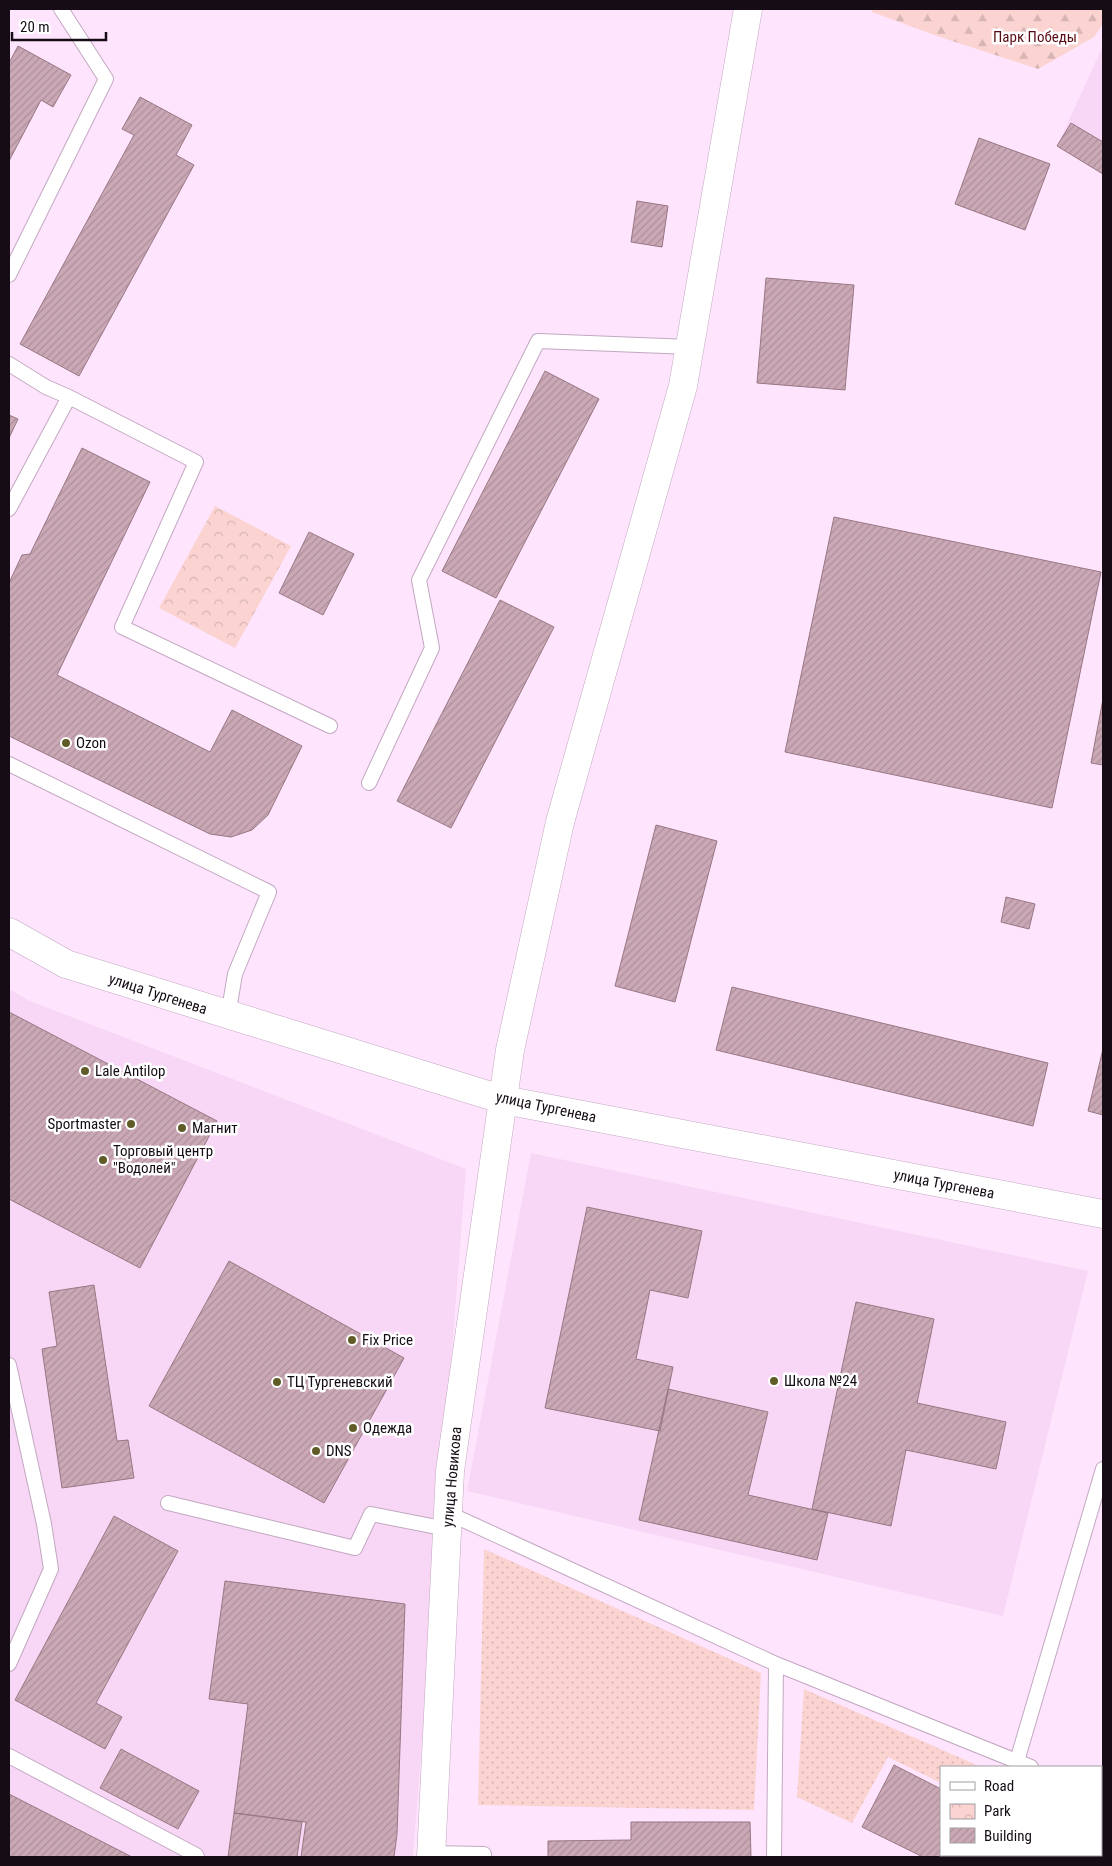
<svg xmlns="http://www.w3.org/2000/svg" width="1112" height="1866" font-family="'Roboto Condensed',sans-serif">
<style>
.built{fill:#f8d7f6}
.grass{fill:url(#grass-dots)}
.forest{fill:url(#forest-firs)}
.park{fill:url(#park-crowns)}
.building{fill:url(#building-hatch);stroke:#987783}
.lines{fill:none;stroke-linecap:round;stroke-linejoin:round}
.service-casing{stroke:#c2a8c0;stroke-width:16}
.minor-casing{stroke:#c2a8c0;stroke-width:29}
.secondary-casing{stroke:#c2a8c0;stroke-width:29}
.service{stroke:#fff;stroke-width:14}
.minor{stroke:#fff;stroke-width:28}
.secondary{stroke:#fff;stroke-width:28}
.poi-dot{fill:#615b27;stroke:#fff;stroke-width:2}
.labels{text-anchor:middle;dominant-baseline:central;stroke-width:5;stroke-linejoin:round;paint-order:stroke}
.park-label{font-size:15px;fill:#5a0c14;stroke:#fff}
.poi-label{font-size:15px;fill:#150c15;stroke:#fff;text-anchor:start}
.street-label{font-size:15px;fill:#150c15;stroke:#fff}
</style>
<defs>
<pattern id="grass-dots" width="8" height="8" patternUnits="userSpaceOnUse" patternTransform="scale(1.25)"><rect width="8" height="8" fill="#fbd4d2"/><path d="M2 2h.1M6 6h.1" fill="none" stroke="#d6b5b3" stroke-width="1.8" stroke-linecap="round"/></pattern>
<pattern id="forest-firs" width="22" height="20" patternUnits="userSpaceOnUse" patternTransform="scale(1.25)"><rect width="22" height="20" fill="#fbd4d2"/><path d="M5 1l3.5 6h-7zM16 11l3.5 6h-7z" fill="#d6b5b3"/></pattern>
<pattern id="park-crowns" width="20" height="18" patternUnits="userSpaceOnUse" patternTransform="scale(1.25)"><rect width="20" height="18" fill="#fbd4d2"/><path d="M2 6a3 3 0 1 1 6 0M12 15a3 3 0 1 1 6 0" fill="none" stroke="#d6b5b3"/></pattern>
<pattern id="building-hatch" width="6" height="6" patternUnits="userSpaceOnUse" patternTransform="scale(1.25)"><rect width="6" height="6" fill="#cba8b5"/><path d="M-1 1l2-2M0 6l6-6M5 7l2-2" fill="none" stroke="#ad8f9b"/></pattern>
</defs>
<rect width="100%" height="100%" fill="#ffe4fd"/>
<path class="built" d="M 1103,46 L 1103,174 L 1057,146 Z
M 9,989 L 30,1001 L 466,1169 L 413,1857 L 9,1857 Z
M 531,1153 L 1088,1271 L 1003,1616 L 467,1491 Z"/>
<path class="grass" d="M 484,1549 L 761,1673 L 754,1810 L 478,1805 Z
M 804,1689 L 981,1767 L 941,1767 L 941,1783 L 888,1757 L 852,1823 L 797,1797 Z
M 1101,1820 L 1103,1822 L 1103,1857 L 1095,1857 L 1090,1855 L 1101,1855 Z"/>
<path class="forest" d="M 872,9 L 1103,9 L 1103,24 L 1094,37 L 1038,69 L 937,36 L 872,12 Z"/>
<path class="park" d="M 215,506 L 291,546 L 235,648 L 159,608 Z"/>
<path class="building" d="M 18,46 L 71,75 L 53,107 L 41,100 L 9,161 L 9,63 Z
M 140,97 L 192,125 L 176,155 L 194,165 L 79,376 L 20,344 L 134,135 L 122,129 Z
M 1071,123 L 1103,142 L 1103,174 L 1057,146 Z
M 979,138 L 1050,164 L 1025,230 L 955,204 Z
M 637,201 L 668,206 L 662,247 L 631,242 Z
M 766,278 L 854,285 L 845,390 L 757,383 Z
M 545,371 L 599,399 L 496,598 L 442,571 Z
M 9,415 L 18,419 L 9,438 Z
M 82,448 L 150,482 L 57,675 L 210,752 L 232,710 L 302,746 L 268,815 L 252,830 L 231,837 L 210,834 L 9,736 L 9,583 L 22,555 L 30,554 Z
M 834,517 L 1101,572 L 1052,808 L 785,752 Z
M 309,532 L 354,554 L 323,615 L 279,593 Z
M 500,600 L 554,627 L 451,828 L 397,801 Z
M 1103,699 L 1103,765 L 1091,763 Z
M 656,825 L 717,841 L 675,1002 L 615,986 Z
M 1006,897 L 1035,904 L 1029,929 L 1001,922 Z
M 732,987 L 1048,1063 L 1033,1126 L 716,1050 Z
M 9,1012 L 217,1121 L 140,1268 L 9,1199 Z
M 1103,1049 L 1103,1115 L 1088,1111 Z
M 587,1207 L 702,1231 L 688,1298 L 650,1290 L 636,1359 L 673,1367 L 660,1431 L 545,1408 Z
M 229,1261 L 404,1358 L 324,1503 L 149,1406 Z
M 94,1285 L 117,1441 L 128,1440 L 134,1478 L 62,1488 L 42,1349 L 57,1346 L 49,1292 Z
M 856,1302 L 934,1319 L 917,1403 L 1006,1422 L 996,1469 L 906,1450 L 891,1526 L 812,1509 Z
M 668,1389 L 768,1412 L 748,1495 L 828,1513 L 817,1560 L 639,1520 Z
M 114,1516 L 178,1551 L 96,1703 L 122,1717 L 105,1749 L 15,1700 Z
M 225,1581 L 405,1604 L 397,1834 L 394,1857 L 301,1857 L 306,1822 L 234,1813 L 248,1704 L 209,1699 Z
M 121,1749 L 199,1791 L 178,1829 L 100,1788 Z
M 894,1765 L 941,1789 L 941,1855 L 1028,1855 L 1033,1857 L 923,1857 L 862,1827 Z
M 9,1794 L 132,1857 L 9,1857 Z
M 234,1813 L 302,1822 L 297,1857 L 228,1857 Z
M 631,1822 L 750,1822 L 751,1857 L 548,1857 L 548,1841 L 631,1840 Z"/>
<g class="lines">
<defs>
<path id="service" d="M 9,275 L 106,79 L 61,9
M 9,364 L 46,387 L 69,397
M 9,509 L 69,397 L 196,462 L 122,627 L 330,726
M 9,764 L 269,892 L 235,974 L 228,1016
M 369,783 L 432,648 L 419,580 L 538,341 L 690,347
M 9,1365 L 44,1524 L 51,1569 L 9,1664
M 168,1503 L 355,1548 L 371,1514 L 447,1529
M 448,1513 L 776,1664 L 1031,1767
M 9,1756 L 196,1855 L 197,1857
M 1017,1761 L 1103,1469
M 1101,1799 L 1103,1800
M 431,1853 L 484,1854 L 484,1857
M 774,1857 L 776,1664"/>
<path id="minor" d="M 431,1857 L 450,1471 L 510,1050 L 560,822 L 683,386 L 748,9"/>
<path id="secondary" d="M 9,932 L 66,964 L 504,1100 L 1103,1214"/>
</defs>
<use href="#service" class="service-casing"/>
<use href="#minor" class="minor-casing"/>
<use href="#secondary" class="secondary-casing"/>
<use href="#service" class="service"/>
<use href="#minor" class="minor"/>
<use href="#secondary" class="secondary"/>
</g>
<g class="poi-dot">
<circle cx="66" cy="743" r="5"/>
<circle cx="85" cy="1071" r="5"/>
<circle cx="131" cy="1124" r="5"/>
<circle cx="182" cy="1128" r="5"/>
<circle cx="103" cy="1160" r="5"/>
<circle cx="352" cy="1340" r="5"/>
<circle cx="774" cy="1381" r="5"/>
<circle cx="277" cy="1382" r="5"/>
<circle cx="353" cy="1428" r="5"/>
<circle cx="316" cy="1451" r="5"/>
</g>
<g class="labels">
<g class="park-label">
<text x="1035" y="37">Парк Победы</text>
</g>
<g class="poi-label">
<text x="76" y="743">Ozon</text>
<text x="95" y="1071">Lale Antilop</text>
<text x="121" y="1124" text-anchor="end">Sportmaster</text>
<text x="192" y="1128">Магнит</text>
<text x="113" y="1151">Торговый центр<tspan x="113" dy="17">"Водолей"</tspan></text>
<text x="362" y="1340">Fix Price</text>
<text x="784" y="1381">Школа №24</text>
<text x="287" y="1382">ТЦ Тургеневский</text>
<text x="363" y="1428">Одежда</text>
<text x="326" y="1451">DNS</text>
</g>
<g class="street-label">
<text transform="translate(158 994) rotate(18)">улица Тургенева</text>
<text transform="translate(546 1107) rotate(12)">улица Тургенева</text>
<text transform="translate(944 1184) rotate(11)">улица Тургенева</text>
<text transform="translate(452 1477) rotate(-85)">улица Новикова</text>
</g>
</g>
<rect width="1112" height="1866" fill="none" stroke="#150c15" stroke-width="20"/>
<rect x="940" y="1766" width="162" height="90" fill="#ffffff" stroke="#a19ea1"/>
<rect x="950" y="1782" width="25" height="8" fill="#ffffff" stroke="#a19ea1"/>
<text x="984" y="1791" font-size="15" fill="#150c15">Road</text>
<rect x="950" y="1804" width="25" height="15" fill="url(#park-crowns)" stroke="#a19ea1"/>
<text x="984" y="1816" font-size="15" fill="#150c15">Park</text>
<rect x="950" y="1828" width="25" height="15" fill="url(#building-hatch)" stroke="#a19ea1"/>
<text x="984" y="1841" font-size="15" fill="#150c15">Building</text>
<path d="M12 32v8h94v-8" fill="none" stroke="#150c15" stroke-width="2.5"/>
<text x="20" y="32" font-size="15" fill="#150c15" stroke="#ffffff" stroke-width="4" paint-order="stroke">20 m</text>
</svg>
